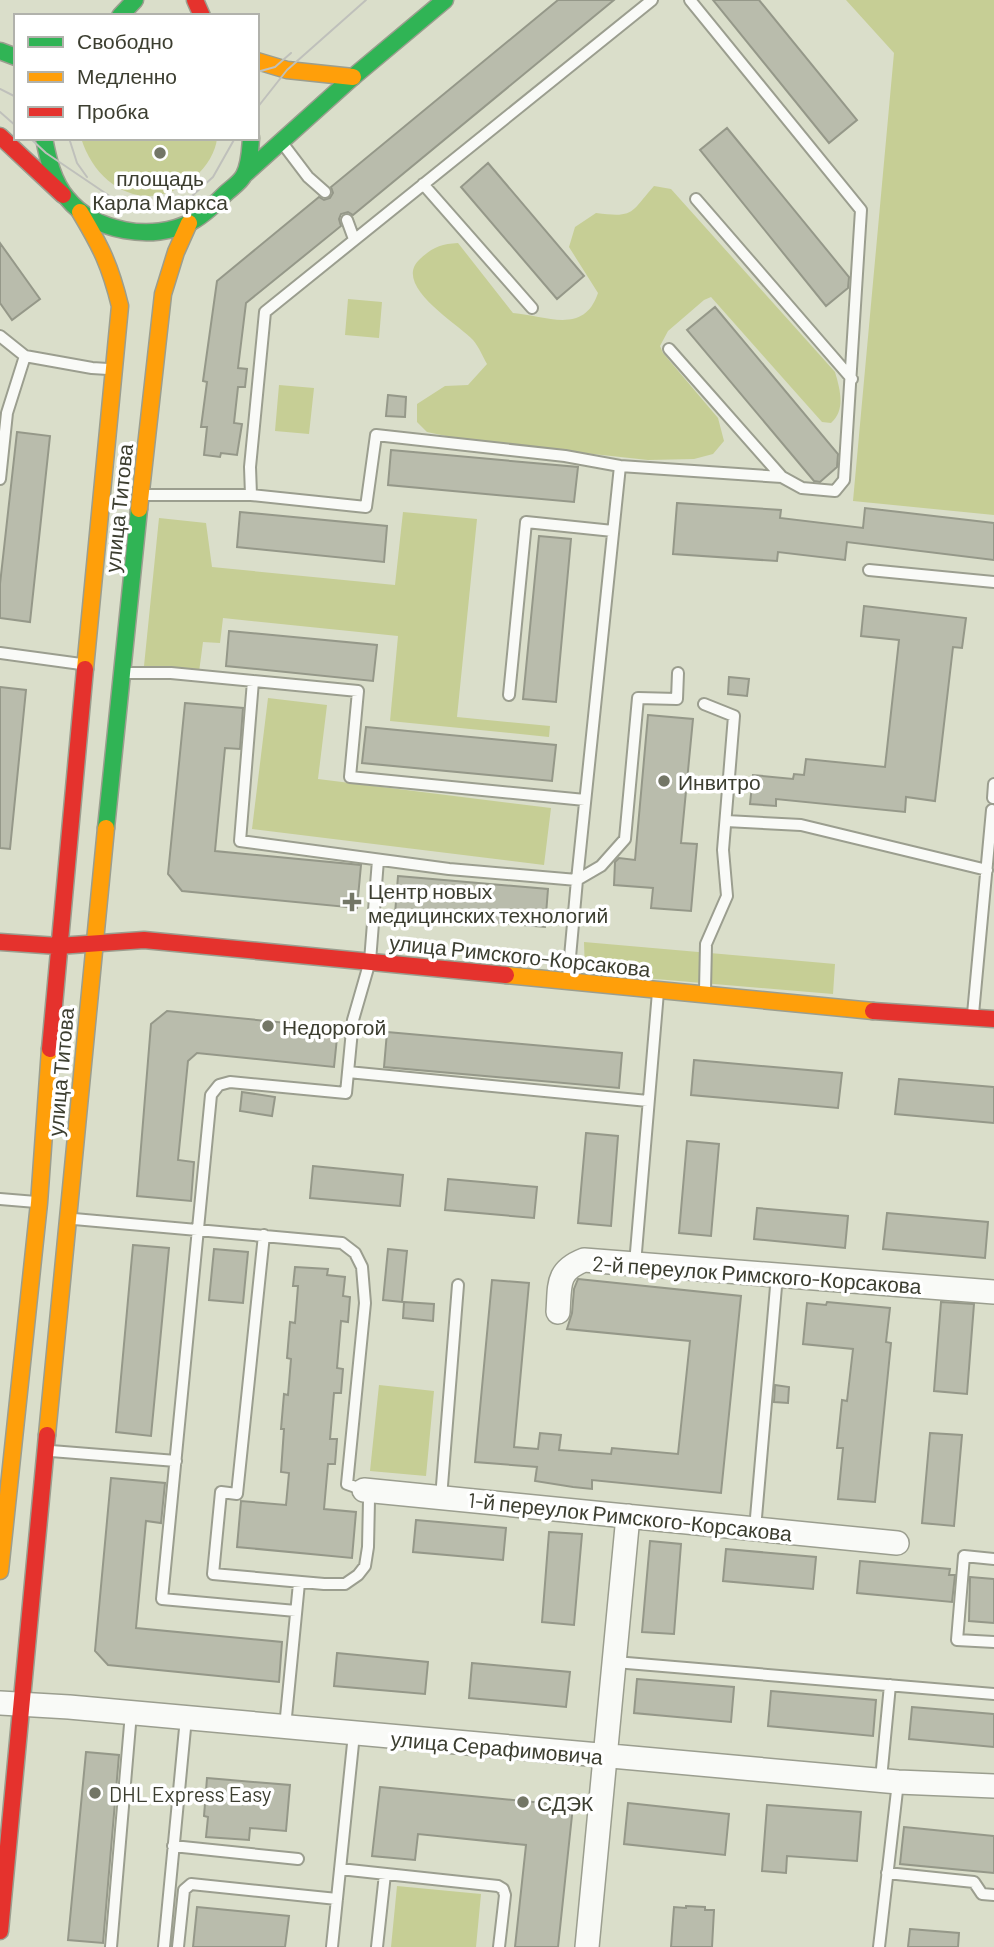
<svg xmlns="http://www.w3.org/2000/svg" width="994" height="1947" font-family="Barlow,sans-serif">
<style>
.green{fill:#c6ce95}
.building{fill:#b9bcac;stroke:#959889;stroke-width:2}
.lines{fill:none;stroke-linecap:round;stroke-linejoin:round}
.lane-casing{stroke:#9b9e8f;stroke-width:14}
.street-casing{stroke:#9b9e8f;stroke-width:26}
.fast-casing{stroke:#9b9e8f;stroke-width:19}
.slow-casing{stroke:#9b9e8f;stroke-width:19}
.jam-casing{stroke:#9b9e8f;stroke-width:19}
.lane{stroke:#f9faf7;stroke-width:10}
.street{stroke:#f9faf7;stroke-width:23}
.fast{stroke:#30b455;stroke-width:16}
.slow{stroke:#ff9f0a;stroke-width:16}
.jam{stroke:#e5322d;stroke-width:16}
.tram{stroke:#bfc0bb;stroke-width:2}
.poi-dot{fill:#737666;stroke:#fff;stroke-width:2.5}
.labels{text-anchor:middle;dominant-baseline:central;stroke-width:7;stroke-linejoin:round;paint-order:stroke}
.poi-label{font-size:21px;fill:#3c3e30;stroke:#fff;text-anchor:start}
.street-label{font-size:21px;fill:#3c3e30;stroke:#fff}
</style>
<rect width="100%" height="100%" fill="#dadeca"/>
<path class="green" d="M 846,0 L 994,0 L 994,515 L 853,501 L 894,53 Z
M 81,138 L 217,138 C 216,152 206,167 196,176 C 151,216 98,192 81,138 Z
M 654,186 L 671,189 L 835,372 C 840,389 846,410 831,423 L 822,422 L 711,297 L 704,300 L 668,331 L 660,346 L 663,353 L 718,418 L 724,441 L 713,454 L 694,459 L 648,460 L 465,440 L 427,432 L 417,422 L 417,404 L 445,386 L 468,385 L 487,364 C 483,357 479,347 473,340 C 458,324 391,285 420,259 C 433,247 441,244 458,243 L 513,313 C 547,316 584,335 598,293 L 569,247 L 575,227 L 596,213 C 635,218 630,213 654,186 Z
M 348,299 L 382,302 L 379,338 L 345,335 Z
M 279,385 L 314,388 L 309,434 L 275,431 Z
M 403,512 L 477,519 L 457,717 L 550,726 L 549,737 L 390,721 L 398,636 L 223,618 L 220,643 L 203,642 L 199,672 L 144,666 L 159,518 L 206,523 L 212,567 L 395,585 Z
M 268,698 L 327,705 L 318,779 L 551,808 L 544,865 L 252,829 Z
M 584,942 L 835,964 L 833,994 L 585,973 Z
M 379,1385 L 434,1391 L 426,1476 L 370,1471 Z
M 397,1886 L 481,1894 L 476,1947 L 391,1947 Z"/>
<path class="building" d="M 558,0 L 614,0 L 353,215 L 348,212 L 341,214 L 339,219 L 341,226 L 246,303 L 238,368 L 247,369 L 245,387 L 238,387 L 234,423 L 242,424 L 237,455 L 221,453 L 220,457 L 204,455 L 207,427 L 201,427 L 207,382 L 203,381 L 217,281 L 319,197 L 324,200 L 330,198 L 333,193 L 331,187 Z
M 713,0 L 759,0 L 857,120 L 829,143 Z
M 727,128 L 849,277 L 848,288 L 826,306 L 700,150 Z
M 488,163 L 584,276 L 557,299 L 461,187 Z
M 0,243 L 40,299 L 12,320 L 0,303 Z
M 715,307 L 838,454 L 837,467 L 820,482 L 814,481 L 687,330 Z
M 388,395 L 406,397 L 405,417 L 386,416 Z
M 17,432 L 50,436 L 30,622 L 0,618 L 0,584 Z
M 391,450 L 578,467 L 574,502 L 388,485 Z
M 677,503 L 781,510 L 780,518 L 863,528 L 865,508 L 994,523 L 994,560 L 847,542 L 845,560 L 778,552 L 777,561 L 673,554 Z
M 240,512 L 387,526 L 384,562 L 237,547 Z
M 539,536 L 571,539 L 556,702 L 523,699 Z
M 864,606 L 966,618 L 962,648 L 953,647 L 935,801 L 906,797 L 905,812 L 776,799 L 776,806 L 750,804 L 753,775 L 793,779 L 794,774 L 804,775 L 806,759 L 885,767 L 899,640 L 861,636 Z
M 229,631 L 377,645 L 373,681 L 226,666 Z
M 729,677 L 749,679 L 747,696 L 728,694 Z
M 0,687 L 26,690 L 10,849 L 0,848 Z
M 185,703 L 243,708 L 240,749 L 225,748 L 215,851 L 361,865 L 357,908 L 182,891 L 168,874 Z
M 648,715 L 693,719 L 681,843 L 697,844 L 691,911 L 651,908 L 653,888 L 614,885 L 615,862 L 619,858 L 635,860 Z
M 366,727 L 556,745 L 552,781 L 362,763 Z
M 398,876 L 548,889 L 545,927 L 395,914 Z
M 167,1011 L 338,1028 L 334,1067 L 197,1053 L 188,1061 L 178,1160 L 194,1162 L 191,1201 L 137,1196 L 151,1024 Z
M 387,1032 L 622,1053 L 619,1088 L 384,1067 Z
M 694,1060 L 842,1073 L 838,1108 L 691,1095 Z
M 899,1079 L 994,1087 L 994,1123 L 895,1114 Z
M 242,1092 L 275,1097 L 272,1116 L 240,1111 Z
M 586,1133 L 618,1136 L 611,1226 L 578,1223 Z
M 687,1141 L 719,1144 L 711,1236 L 679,1233 Z
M 313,1166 L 403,1175 L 400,1206 L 310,1198 Z
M 448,1179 L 537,1187 L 534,1218 L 445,1210 Z
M 757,1208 L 848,1216 L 845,1248 L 754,1239 Z
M 887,1213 L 988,1222 L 985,1258 L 883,1249 Z
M 133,1245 L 169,1248 L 151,1436 L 116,1432 Z
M 214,1249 L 248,1252 L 243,1303 L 209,1300 Z
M 388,1249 L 407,1251 L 402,1302 L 383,1300 Z
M 295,1267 L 328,1269 L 327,1275 L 345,1277 L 343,1296 L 350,1297 L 348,1322 L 341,1321 L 337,1368 L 343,1369 L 341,1393 L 334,1393 L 330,1439 L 337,1439 L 335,1464 L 328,1464 L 324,1509 L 356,1512 L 352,1558 L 237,1547 L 241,1501 L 286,1505 L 289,1473 L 281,1472 L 284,1429 L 281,1429 L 284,1394 L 288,1395 L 291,1359 L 287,1358 L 290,1322 L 295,1323 L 298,1286 L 293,1286 Z
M 578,1279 L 741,1296 L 721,1493 L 592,1480 L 592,1489 L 573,1487 L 535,1481 L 537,1467 L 475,1462 L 492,1280 L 529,1283 L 514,1447 L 538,1449 L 540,1433 L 561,1435 L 559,1450 L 611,1454 L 612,1448 L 678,1454 L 690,1341 L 567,1329 L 572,1313 L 574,1289 Z
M 404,1302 L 434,1304 L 433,1321 L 403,1318 Z
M 827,1302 L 890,1308 L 886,1342 L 891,1343 L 875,1502 L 838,1499 L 843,1448 L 837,1448 L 842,1400 L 847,1401 L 853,1349 L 803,1344 L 807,1303 L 826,1305 Z
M 941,1302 L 974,1304 L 967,1394 L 934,1391 Z
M 775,1385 L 789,1387 L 788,1403 L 774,1402 Z
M 930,1433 L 962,1435 L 954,1526 L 922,1523 Z
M 111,1478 L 165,1483 L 161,1523 L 146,1521 L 136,1628 L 282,1642 L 279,1682 L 108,1665 L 95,1651 Z
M 416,1520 L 506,1528 L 503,1560 L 413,1552 Z
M 549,1532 L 582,1534 L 574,1625 L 542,1622 Z
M 650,1541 L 681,1544 L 674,1634 L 642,1632 Z
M 726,1549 L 816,1557 L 813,1589 L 723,1581 Z
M 860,1561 L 950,1569 L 949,1575 L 955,1575 L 952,1602 L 857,1593 Z
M 970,1577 L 994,1579 L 994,1623 L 969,1621 Z
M 337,1653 L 428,1662 L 425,1694 L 334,1686 Z
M 472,1663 L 570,1672 L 566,1707 L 469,1698 Z
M 637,1679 L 734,1687 L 731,1722 L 634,1713 Z
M 771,1691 L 876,1700 L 873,1736 L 768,1726 Z
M 912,1707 L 994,1714 L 994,1747 L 909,1739 Z
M 86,1752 L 119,1755 L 103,1943 L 68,1940 Z
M 207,1778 L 290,1785 L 286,1831 L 250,1828 L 249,1840 L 206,1837 L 208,1817 L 204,1816 Z
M 380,1787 L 573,1806 L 558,1947 L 515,1947 L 526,1845 L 418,1834 L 415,1860 L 372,1856 Z
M 628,1803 L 729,1814 L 725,1855 L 624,1844 Z
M 767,1805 L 861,1812 L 857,1861 L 787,1856 L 786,1873 L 762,1871 Z
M 904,1827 L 994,1836 L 994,1873 L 900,1864 Z
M 686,1906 L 705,1907 L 705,1910 L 714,1910 L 712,1947 L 671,1947 L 674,1907 L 686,1908 Z
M 197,1907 L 289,1916 L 285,1947 L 193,1947 Z
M 910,1929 L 959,1933 L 958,1947 L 908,1947 Z"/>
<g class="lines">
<defs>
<path id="lane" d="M 690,0 L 861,210 L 844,480 L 835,491 L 802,488 L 782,477
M 283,144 L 308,177 L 325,192
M 423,184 L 532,308
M 696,199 L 852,379
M 347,220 L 354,239
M 0,336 L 25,356 L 92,368 L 108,369
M 620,466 L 577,880 L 601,866 L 625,839 L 638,698 L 677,699 L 678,673
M 0,479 L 7,413 L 25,356
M 146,495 L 251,495 L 366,507 L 376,435 L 565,456 L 620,466 L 782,477 L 669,349
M 251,495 L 250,467 L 265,312 L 652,0
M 869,570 L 994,582
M 0,653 L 81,664
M 128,673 L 171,673 L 358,691 L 350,777 L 585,800
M 253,681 L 240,841 L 449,869 L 577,880 L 568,979
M 509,695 L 526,522 L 613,531
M 704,704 L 734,716 L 723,850 L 727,896 L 706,944 L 705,990
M 993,798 L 994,784
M 726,821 L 801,825 L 987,870
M 973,1014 L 992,810
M 348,1072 L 648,1101
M 0,1199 L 36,1202
M 74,1219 L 342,1243 L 355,1253 L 362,1267 L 365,1303 L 347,1484 L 364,1490 L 369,1500 L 368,1547 L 365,1566 L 358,1575 L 345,1584 L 324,1584 L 213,1574 L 221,1492 L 237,1494 L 264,1235
M 635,1264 L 658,992
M 51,1451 L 176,1461
M 441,1498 L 458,1285
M 755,1529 L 777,1275
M 994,1559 L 964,1556 L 957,1640 L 994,1642
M 296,1611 L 162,1599 L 211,1095 L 219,1085 L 230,1082 L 346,1093 L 353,1020 L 370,961 L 378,860
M 615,1662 L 994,1694
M 285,1727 L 299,1583
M 881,1779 L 890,1685
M 173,1846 L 298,1859
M 340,1869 L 498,1886 L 503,1889 L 505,1895 L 499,1947
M 887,1873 L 974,1882 L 982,1894 L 994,1895
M 111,1947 L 131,1713
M 164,1947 L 186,1718
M 178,1947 L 184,1890 L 191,1884 L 337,1899
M 332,1947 L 354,1734
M 377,1947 L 385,1874
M 879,1947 L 898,1782"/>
<path id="street" d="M 558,1312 C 560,1285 556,1271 584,1260 L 994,1292
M 364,1490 L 897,1543
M 0,1703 L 69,1707 L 898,1782 L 994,1786
M 587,1947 L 628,1516"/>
<path id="fast" d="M 120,16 L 135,0
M 0,51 L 16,57
M 44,138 C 48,159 53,182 67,198 C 94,232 153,242 191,222 C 204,215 215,204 225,194 C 231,188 240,183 244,175 C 250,164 250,150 251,138
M 244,175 L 353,77 L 445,0
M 106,828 L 139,509"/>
<path id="slow" d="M 257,61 L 287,70 L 353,77
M 80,212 C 101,247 110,265 120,306 L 85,669
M 139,509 L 163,294 L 176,252 L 189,223
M 506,975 L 873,1011
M 47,1435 L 106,828
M 0,1571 L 39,1203 L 50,1049"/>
<path id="jam" d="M 195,0 L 202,16
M 0,136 L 63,195
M 0,942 L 58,946 L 144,940 L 506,975
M 873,1011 L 994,1019
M 50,1049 L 85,669
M 0,1931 L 47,1435"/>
</defs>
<use href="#lane" class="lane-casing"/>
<use href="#street" class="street-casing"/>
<use href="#fast" class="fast-casing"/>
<use href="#slow" class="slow-casing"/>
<use href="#jam" class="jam-casing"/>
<use href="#lane" class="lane"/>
<use href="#street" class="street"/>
<use href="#fast" class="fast"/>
<use href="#slow" class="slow"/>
<use href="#jam" class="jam"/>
<path class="tram" d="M 257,72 L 275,67 L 291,53
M 0,89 L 16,97
M 257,108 L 287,70 L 366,0
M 0,112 L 16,126
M 30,138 L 46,153 L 117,201 L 138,207 L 165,206 L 192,196 L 213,177 L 235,138
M 69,138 L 77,163 L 87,177"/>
</g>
<g class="poi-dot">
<circle cx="160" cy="153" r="7"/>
<circle cx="664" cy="781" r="7"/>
<path d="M348.5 891.5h7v7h7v7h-7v7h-7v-7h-7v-7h7z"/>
<circle cx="268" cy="1026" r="7"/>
<circle cx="95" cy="1793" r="7"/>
<circle cx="523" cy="1802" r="7"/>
</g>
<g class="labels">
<g class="poi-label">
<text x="160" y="177" text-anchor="middle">площадь<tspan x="160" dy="24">Карла Маркса</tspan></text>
<text x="678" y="781">Инвитро</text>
<text x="368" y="890">Центр новых<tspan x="368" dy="24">медицинских технологий</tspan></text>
<text x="282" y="1026">Недорогой</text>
<text x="109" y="1793">DHL Express Easy</text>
<text x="537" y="1802">СДЭК</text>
</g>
<g class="street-label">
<text transform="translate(118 508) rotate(-84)">улица Титова</text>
<text transform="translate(520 955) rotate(6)">улица Римского-Корсакова</text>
<text transform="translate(60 1072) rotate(-85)">улица Титова</text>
<text transform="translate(757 1274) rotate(4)">2-й переулок Римского-Корсакова</text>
<text transform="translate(630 1516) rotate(6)">1-й переулок Римского-Корсакова</text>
<text transform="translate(497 1747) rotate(5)">улица Серафимовича</text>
</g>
</g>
<rect x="14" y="14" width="245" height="126" fill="#ffffff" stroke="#b1b2ac" stroke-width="2"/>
<rect x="28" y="37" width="35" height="10" fill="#30b455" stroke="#b1b2ac" stroke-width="2"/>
<text x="77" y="49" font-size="21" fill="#3c3e30">Свободно</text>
<rect x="28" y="72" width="35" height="10" fill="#ff9f0a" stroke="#b1b2ac" stroke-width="2"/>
<text x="77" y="84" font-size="21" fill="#3c3e30">Медленно</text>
<rect x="28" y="107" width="35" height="10" fill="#e5322d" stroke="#b1b2ac" stroke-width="2"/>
<text x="77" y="119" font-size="21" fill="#3c3e30">Пробка</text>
</svg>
